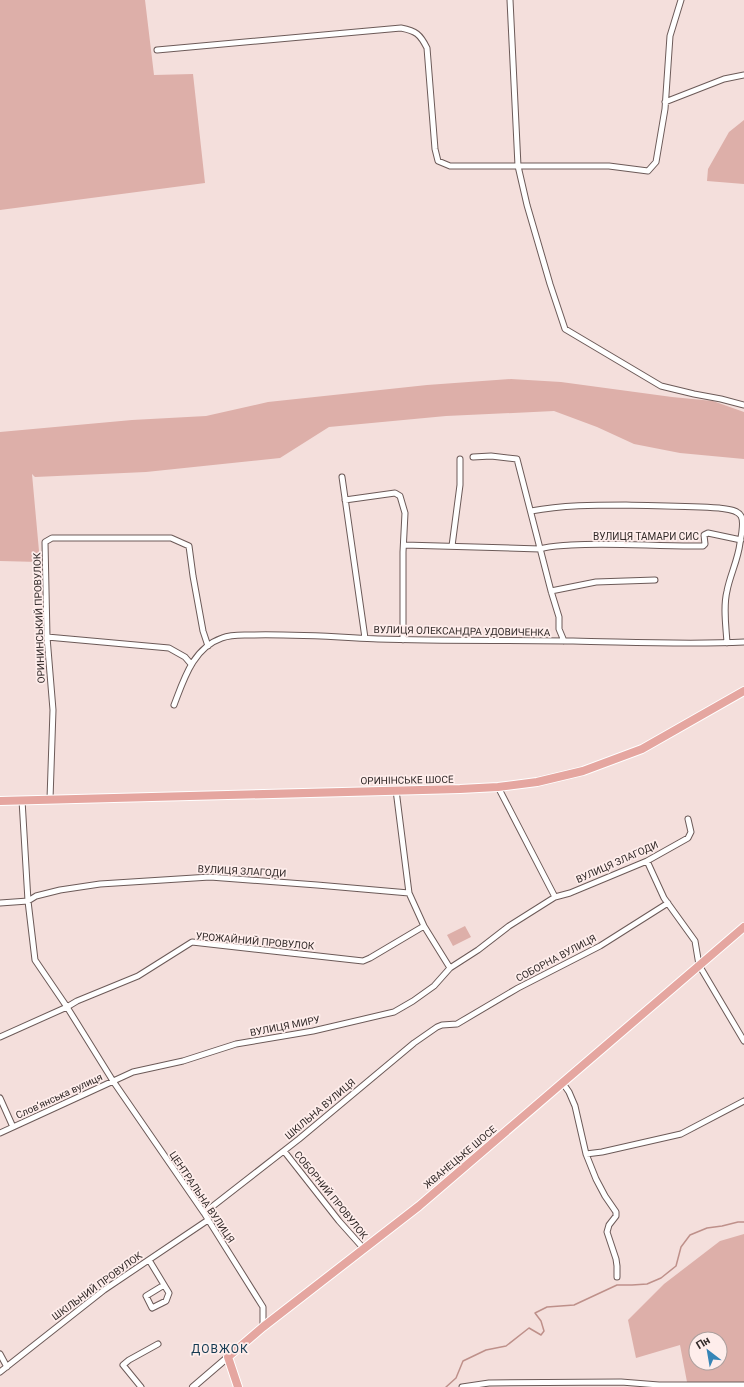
<svg xmlns="http://www.w3.org/2000/svg" width="744" height="1387" font-family="Roboto,sans-serif">
<style>
.green{fill:#ddafa9;fill-rule:evenodd}
.lines{fill:none;stroke-linecap:round;stroke-linejoin:round}
.stream{stroke:#be908a;stroke-width:1.5}
.minor-casing{stroke:#6c5a58;stroke-width:7}
.tertiary-casing{stroke:#6c5a58;stroke-width:8}
.primary-casing{stroke:#fff;stroke-width:10}
.minor{stroke:#fff;stroke-width:5}
.tertiary{stroke:#fff;stroke-width:6}
.primary{stroke:#e5a6a0;stroke-width:8}
.labels{text-anchor:middle;dominant-baseline:central;stroke-width:3.5;stroke-linejoin:round;paint-order:stroke}
.street-label{font-size:10px;fill:#322a29;stroke:#feedeb}
.quarter-label{font-size:12px;letter-spacing:1px;fill:#143a52;stroke:#feedeb}
</style>
<rect width="100%" height="100%" fill="#f4dfdc"/>
<path class="green" d="M 0,0 L 145,0 L 154,75 L 193,74 L 205,183 L 0,210 Z
M 744,120 L 744,184 L 707,181 L 708,169 L 729,132 Z
M 511,379 L 561,382 L 672,397 L 713,401 L 744,412 L 744,459 L 680,453 L 634,444 L 597,427 L 554,411 L 446,416 L 329,427 L 280,458 L 146,472 L 35,477 L 32,474 L 40,562 L 0,561 L 0,432 L 132,420 L 206,416 L 268,402 L 427,385 Z
M 465,926 L 471,937 L 453,946 L 447,935 Z
M 744,1234 L 744,1382 L 687,1382 L 680,1345 L 636,1358 L 628,1320 L 664,1284 L 720,1241 ZM 696,1339 L 720,1339 L 720,1363 L 696,1363 Z"/>
<g class="lines">
<path class="stream" d="M 446,1387 L 456,1378 L 463,1361 L 486,1350 L 506,1346 L 529,1328 L 541,1335 L 544,1331 L 541,1321 L 535,1313 L 547,1307 L 574,1305 L 617,1285 L 632,1285 L 647,1284 L 661,1278 L 676,1266 L 681,1247 L 690,1235 L 707,1228 L 722,1226 L 738,1222 L 744,1222"/>
<defs>
<path id="minor" d="M 510,0 L 518,166 L 527,205 L 550,284 L 565,329 L 661,386 L 694,394 L 721,399 L 744,405
M 157,50 L 401,28 C 416,31 420,34 427,48 L 435,149 L 438,161 L 450,166 L 609,166 L 648,171 L 656,162 L 665,109 L 670,36 L 681,0
M 665,102 L 724,79 L 744,75
M 473,457 L 491,456 L 517,459 L 551,591 L 559,617 L 559,629 L 564,641
M 342,477 L 365,638
M 345,500 L 395,493 L 400,496 L 405,513 L 403,552 L 403,640
M 531,511 C 563,505 594,505 626,505 C 657,506 688,506 719,508 C 726,509 737,509 741,516 C 744,521 741,538 740,543 C 738,560 730,575 727,591 C 723,607 726,626 727,643
M 404,545 L 540,549 C 550,546 560,546 571,545 C 615,542 659,547 703,546 L 705,544 L 704,535 L 708,533 L 741,540
M 452,546 L 460,485 L 460,459
M 551,591 L 596,582 L 655,580
M 47,637 L 169,648 L 185,657 L 191,664
M 174,705 C 184,679 193,648 222,638 C 232,634 242,635 252,635 C 294,634 336,637 378,639 C 443,641 508,640 573,641 C 630,642 687,645 744,642
M 498,787 L 555,897
M 396,790 L 409,893 L 424,926 L 450,968
M 50,799 L 53,710 L 47,637 L 45,542 L 52,538 L 171,538 L 189,546 L 193,576 L 203,631 L 208,646
M 22,800 L 28,901 L 35,960 L 67,1007 L 113,1081 L 204,1213 L 263,1307 L 263,1327
M 647,861 L 664,898 L 695,941 L 699,965 L 744,1041
M 0,903 L 28,901 L 36,896 L 60,890 L 100,884 L 210,877 L 317,885 L 409,893
M 0,1037 L 67,1007 L 77,1001 L 138,976 L 192,942 L 363,961 L 370,958 L 424,926
M 562,1082 L 569,1092 L 575,1106 L 586,1154 L 596,1179 L 605,1196 L 616,1212 L 616,1216 L 609,1225 L 607,1232 L 616,1259 L 617,1266 L 617,1277
M 0,1098 L 13,1127
M 0,1133 L 133,1072 L 183,1061 L 236,1044 L 313,1031 L 394,1012 L 413,1001 L 434,986 L 450,968 L 478,950 L 509,926 L 555,897 L 570,893 L 647,861 L 688,838 L 691,832 L 688,819
M 284,1151 L 339,1221 L 364,1249
M 586,1154 L 602,1152 L 681,1134 L 744,1101
M 204,1213 L 299,1139 L 414,1043 L 437,1027 L 442,1025 L 457,1024 L 462,1021 L 518,988 L 600,946 L 668,903
M 149,1260 L 169,1293 L 166,1301 L 152,1308 L 146,1296 L 164,1285
M 0,1354 L 7,1367
M 0,1372 L 104,1290 L 208,1220
M 141,1387 L 123,1365 L 129,1360 L 158,1344
M 462,1387 L 489,1383 L 621,1382 L 659,1385 L 744,1385"/>
<path id="tertiary" d="M 193,1387 L 228,1357"/>
<path id="primary" d="M 0,801 L 460,789 L 498,787 L 537,782 L 583,771 L 642,749 L 744,691
M 238,1387 L 228,1357 L 263,1327 L 419,1206 L 744,927"/>
</defs>
<use href="#minor" class="minor-casing"/>
<use href="#tertiary" class="tertiary-casing"/>
<use href="#primary" class="primary-casing"/>
<use href="#minor" class="minor"/>
<use href="#tertiary" class="tertiary"/>
<use href="#primary" class="primary"/>
</g>
<g class="labels">
<g class="street-label">
<text x="646" y="536">ВУЛИЦЯ ТАМАРИ СИС</text>
<text transform="translate(39 618) rotate(-92)">ОРИНИНСЬКИЙ ПРОВУЛОК</text>
<text transform="translate(462 631) rotate(1)">ВУЛИЦЯ ОЛЕКСАНДРА УДОВИЧЕНКА</text>
<text transform="translate(407 780) rotate(-1)">ОРИНІНСЬКЕ ШОСЕ</text>
<text transform="translate(617 862) rotate(-24)">ВУЛИЦЯ ЗЛАГОДИ</text>
<text transform="translate(242 871) rotate(3)">ВУЛИЦЯ ЗЛАГОДИ</text>
<text transform="translate(255 941) rotate(5)">УРОЖАЙНИЙ ПРОВУЛОК</text>
<text transform="translate(556 958) rotate(-28)">СОБОРНА ВУЛИЦЯ</text>
<text transform="translate(285 1026) rotate(-11)">ВУЛИЦЯ МИРУ</text>
<text transform="translate(59 1096) rotate(-25)">Словʼянська вулиця</text>
<text transform="translate(320 1109) rotate(-40)">ШКІЛЬНА ВУЛИЦЯ</text>
<text transform="translate(460 1157) rotate(-40)">ЖВАНЕЦЬКЕ ШОСЕ</text>
<text transform="translate(331 1195) rotate(51)">СОБОРНИЙ ПРОВУЛОК</text>
<text transform="translate(202 1197) rotate(56)">ЦЕНТРАЛЬНА ВУЛИЦЯ</text>
<text transform="translate(97 1286) rotate(-36)">ШКІЛЬНИЙ ПРОВУЛОК</text>
</g>
<g class="quarter-label">
<text x="220" y="1349">ДОВЖОК</text>
</g>
</g>
<g transform="translate(708 1351) rotate(329)"><circle r="19" fill="#feedeb" stroke="#ac9f9d"/>
<path d="M0-3L7 15L0 10L-7 15Z" fill="#3685b7"/>
<text y="-6" font-size="11" font-weight="bold" text-anchor="middle" fill="#322a29">Пн</text>
</g>
</svg>
